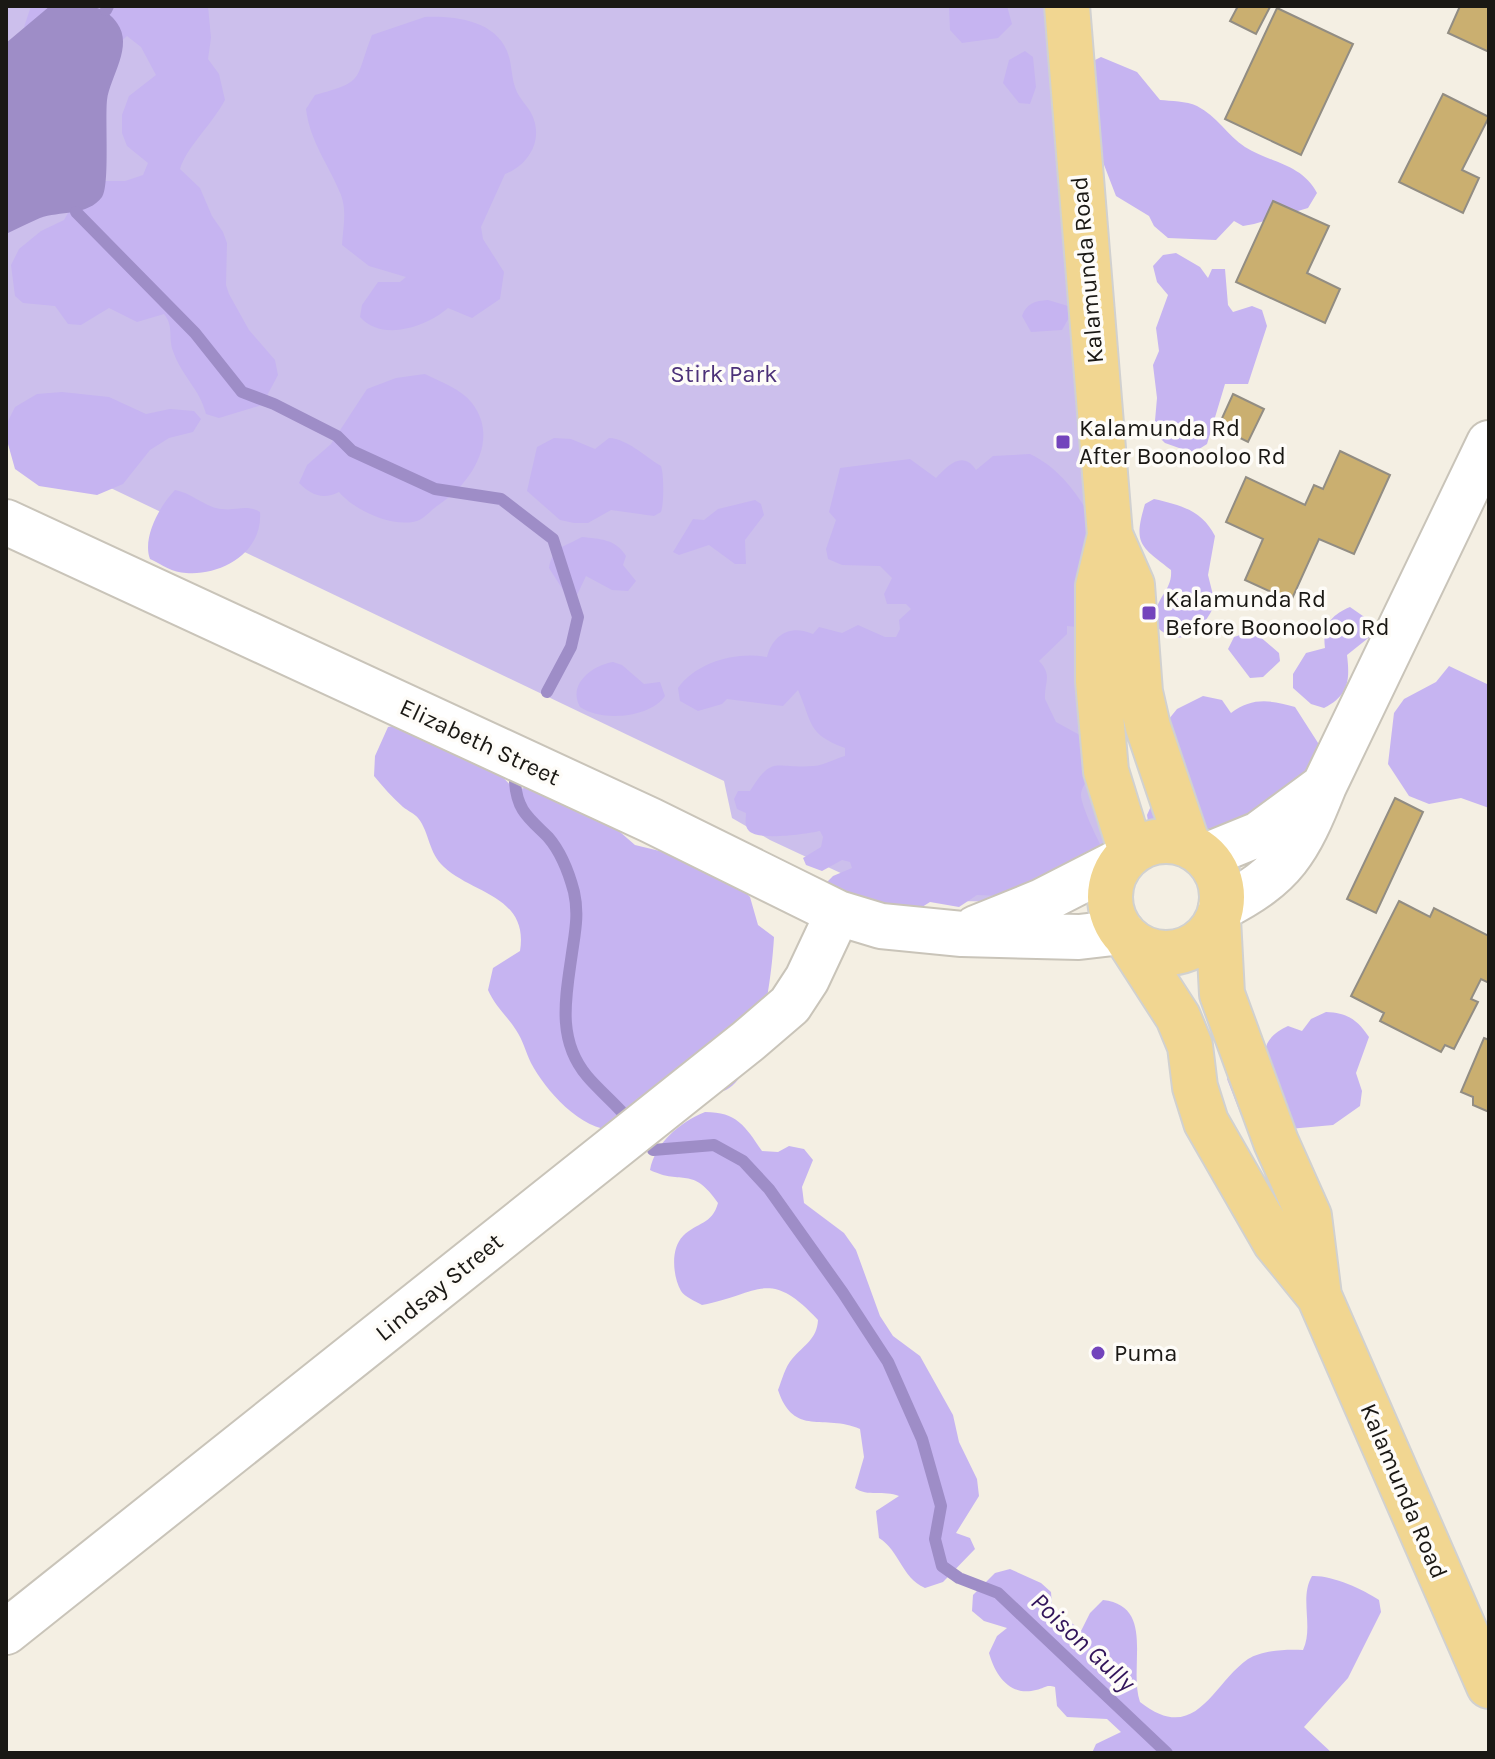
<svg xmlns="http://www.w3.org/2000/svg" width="1495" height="1759" font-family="Karla,sans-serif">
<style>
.green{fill:#ccbfec}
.forest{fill:#c6b4f1}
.water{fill:#9e8dc7}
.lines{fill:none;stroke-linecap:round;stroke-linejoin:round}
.stream{stroke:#9e8dc7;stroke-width:12}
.building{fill:#caaf70;stroke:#928d83;stroke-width:2}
.minor-casing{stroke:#c9c4b9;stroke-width:48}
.major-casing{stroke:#d1d1d0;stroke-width:48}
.minor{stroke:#fff;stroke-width:44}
.major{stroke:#f1d691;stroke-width:44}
.poi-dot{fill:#7344bc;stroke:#fefcf8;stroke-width:3}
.labels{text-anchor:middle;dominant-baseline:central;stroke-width:7;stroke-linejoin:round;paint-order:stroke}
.street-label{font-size:24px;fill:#1a1814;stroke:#fefcf8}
.park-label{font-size:24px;fill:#4c3179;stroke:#fefcf8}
.poi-label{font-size:24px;fill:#1a1814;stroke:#fefcf8;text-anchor:start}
.water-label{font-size:26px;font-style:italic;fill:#32145a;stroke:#fefcf8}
</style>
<rect width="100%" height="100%" fill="#f4efe3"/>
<path class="green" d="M 6,6 L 1067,6 L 1131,852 L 1040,902 L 949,901 L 862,883 L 770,840 L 732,818 L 724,781 L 6,438 Z"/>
<path class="forest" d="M 31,6 L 208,6 L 211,38 L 208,59 L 219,74 L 225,100 C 213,123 186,148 180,169 L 200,188 L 212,216 L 223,232 L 227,243 L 226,285 L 229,294 L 249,330 L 275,360 L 278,375 L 262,405 L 219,418 L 206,414 C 200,389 182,377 173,351 C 168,337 174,326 164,314 L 137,322 L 109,308 L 81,325 L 68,324 L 55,306 L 23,303 L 15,296 L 11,265 L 19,249 L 41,231 L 64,220 L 72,206 L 98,181 L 125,181 L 143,175 L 148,163 L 127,146 L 122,133 L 122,115 L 129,96 L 156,75 L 141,47 L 127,36 L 109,52 L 24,27 Z
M 949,6 L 1007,6 L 1012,24 L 998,38 L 962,43 L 950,30 Z
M 425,17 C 454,16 494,20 507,51 C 512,63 511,75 515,87 C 519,100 531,108 534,120 C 542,144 526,166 505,174 L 481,227 L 483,239 L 504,272 L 500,299 L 472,318 L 448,308 C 426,327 382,342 360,317 L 362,305 L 378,282 L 400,282 L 406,277 L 369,266 L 342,245 C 343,228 347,211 341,195 C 329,165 310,142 306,109 L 315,95 C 366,81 354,81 372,35 Z
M 1025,51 L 1033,57 L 1036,87 L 1030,104 L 1019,103 L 1003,83 L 1009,60 Z
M 1101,57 L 1137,72 L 1160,100 C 1171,101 1186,101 1197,106 C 1217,116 1227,135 1245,147 C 1271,163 1302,164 1317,193 L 1308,208 L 1254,224 L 1243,226 L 1234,221 L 1216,240 L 1168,238 L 1154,226 L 1149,216 L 1116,196 L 1101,157 L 1093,61 Z
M 1176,253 L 1200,267 L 1208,278 L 1212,269 L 1225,269 L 1228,305 L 1233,312 L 1252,306 L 1262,310 L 1267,326 L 1248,384 L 1225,384 L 1207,444 L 1193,453 L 1165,443 L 1154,432 L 1157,398 L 1153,365 L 1159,351 L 1156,328 L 1168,295 L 1157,282 L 1153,266 L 1163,255 Z
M 1048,300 L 1068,306 L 1071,314 L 1062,330 L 1031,332 L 1022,316 C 1027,303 1035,301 1048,300 Z
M 425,374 C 441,382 461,389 472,403 C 501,441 469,486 437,506 C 430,511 425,518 417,521 C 392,528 354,510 339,492 C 323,500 311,495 299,483 L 307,465 L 331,444 L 367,389 L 396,378 Z
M 62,392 L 109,397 L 146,414 L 170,409 L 194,411 L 201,419 L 193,432 L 169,438 L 150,450 L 123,484 L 97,495 L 39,486 L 15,469 L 8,444 L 7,423 L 15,407 L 37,394 Z
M 554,438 L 571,439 L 595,449 L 609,438 C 628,439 644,456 661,466 C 664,474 664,504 661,512 L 654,516 L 611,510 L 588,523 L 574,523 L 560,520 L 527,491 L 537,447 Z
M 1030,454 C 1060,468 1080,497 1096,526 L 1077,627 L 1067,626 L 1067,634 L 1039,661 C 1053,675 1044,683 1045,699 L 1056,722 L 1087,739 C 1087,751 1089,765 1087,777 C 1086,784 1081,788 1081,795 C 1081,806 1099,843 1105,853 L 1003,896 L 977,895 L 959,907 L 930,902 L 911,914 L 874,909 L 872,899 L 861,903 L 822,887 L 833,876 L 852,868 L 850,862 L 842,860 L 822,871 L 806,865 L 803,858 L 821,847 L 823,837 L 820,831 C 806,834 759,841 749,831 C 744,826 746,819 746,813 L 737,809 L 734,799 L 738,791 L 750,791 C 773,754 774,769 814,766 C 825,765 834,759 845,756 L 845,748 C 807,734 813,724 798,690 L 783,706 L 727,699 L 722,704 L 698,711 L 680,701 L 678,688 C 696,662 737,651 767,657 C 773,634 791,624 813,634 L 819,627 L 842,633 L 858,625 L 885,637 L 896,637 L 900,629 L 899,620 L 911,609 L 906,604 L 887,604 L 884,594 L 892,578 L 880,566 L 842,565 L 828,559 L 826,549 L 836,520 L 829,512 L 840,468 L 910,459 L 936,478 C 948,465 963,450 976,470 L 993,456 Z
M 175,490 C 192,493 206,508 222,509 C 237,511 246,504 260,512 C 263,553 221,576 186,573 C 173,573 161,564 150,559 C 142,538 160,505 175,490 Z
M 1154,499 C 1180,505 1202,510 1215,536 L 1208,575 L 1215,603 C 1204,631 1180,652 1155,625 C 1152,598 1173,592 1171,570 C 1140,546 1133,544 1145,504 Z
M 755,500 L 761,504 L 764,515 L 745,540 L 746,564 L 735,564 L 709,545 L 679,555 L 673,552 L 693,519 L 704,520 L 718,509 Z
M 582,537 C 600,539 616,539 626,556 L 623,565 L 636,581 L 628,591 L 612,590 L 586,576 L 577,595 L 565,593 L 549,568 C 552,547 566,546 582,537 Z
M 1350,607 L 1373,623 L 1372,635 L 1347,655 C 1350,680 1349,695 1324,708 L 1311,704 L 1293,688 L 1293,674 L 1306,653 L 1325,648 C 1322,626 1331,615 1350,607 Z
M 1246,633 L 1258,635 L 1279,653 L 1280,661 L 1263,677 L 1250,678 L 1228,649 L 1234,637 Z
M 613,662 L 622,665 L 644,684 L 660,682 L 665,696 C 650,718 602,722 580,707 C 567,684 593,665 613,662 Z
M 1449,666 L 1489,685 L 1489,808 L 1461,798 L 1429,804 L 1409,796 L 1388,764 L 1394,713 L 1404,699 L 1436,682 Z
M 1203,696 L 1222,700 L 1231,713 C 1252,697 1271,700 1295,707 L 1320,746 L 1302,804 L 1174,848 L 1162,845 L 1149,827 L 1147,815 L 1156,795 L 1156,735 L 1177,709 Z
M 402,724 L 494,768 L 515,790 L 524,788 L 535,777 L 616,819 L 620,832 L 635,845 L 668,853 L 735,881 L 750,897 L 758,925 L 774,937 C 772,974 761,1072 726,1090 C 713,1096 699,1091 685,1098 C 667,1108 645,1124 626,1129 C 588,1139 547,1093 531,1063 C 526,1053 523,1040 516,1030 C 507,1016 495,1006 488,990 L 493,968 L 520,951 C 529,896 473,894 444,867 C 428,853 430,833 418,818 C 415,814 408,811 403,807 C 392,797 383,787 374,776 L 375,756 L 388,727 Z
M 1326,1012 C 1347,1013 1357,1019 1369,1037 L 1356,1073 L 1362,1091 L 1360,1106 L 1333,1125 L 1289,1129 L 1250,1124 L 1241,1115 L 1227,1079 L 1238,1061 L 1265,1052 C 1266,1039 1277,1031 1288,1026 L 1302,1031 L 1311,1019 Z
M 705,1112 C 737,1112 745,1126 762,1151 L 778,1152 L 789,1146 L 804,1149 L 813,1160 L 802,1187 L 804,1203 L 844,1233 L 856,1250 L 880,1316 L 893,1336 L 920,1356 L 953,1415 L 959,1442 L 977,1479 L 979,1496 L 956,1533 L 970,1538 L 975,1549 L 943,1582 L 925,1588 C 901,1577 900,1551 879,1538 L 876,1511 L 899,1496 C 884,1490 867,1497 855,1488 L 864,1457 L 860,1429 C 824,1413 794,1438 778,1390 C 782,1380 785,1367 792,1359 C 804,1345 817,1339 818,1320 C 769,1267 759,1294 702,1305 C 695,1301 685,1297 681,1291 C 673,1277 670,1249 683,1236 C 697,1222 712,1225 718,1203 C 692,1165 683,1186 650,1170 C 655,1143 680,1122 705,1112 Z
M 1010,1569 L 1041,1583 L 1051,1592 L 1052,1606 L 1081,1631 L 1090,1613 L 1103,1600 C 1156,1606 1128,1667 1140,1702 C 1196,1746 1212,1684 1248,1659 C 1262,1650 1287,1649 1303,1650 C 1314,1627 1299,1598 1312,1576 C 1331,1575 1363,1589 1379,1600 L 1381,1612 L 1348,1678 L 1304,1727 L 1332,1753 L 1092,1753 L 1096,1744 L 1121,1732 L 1107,1719 L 1067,1717 L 1057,1706 L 1055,1687 C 1046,1684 1045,1688 1036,1690 C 1010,1697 995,1675 989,1653 L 997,1636 L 1007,1628 L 984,1621 L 972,1611 L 973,1595 L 995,1573 Z"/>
<path class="water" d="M 50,6 C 75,6 101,0 117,23 C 134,46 110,77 107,100 C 105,119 110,187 102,197 C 88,216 59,211 40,218 C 28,223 17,229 6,234 L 6,43 Z"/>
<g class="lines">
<path class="stream" d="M 106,10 L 108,6
M 76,212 L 195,333 L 242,392 L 274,404 L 337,436 L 352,451 L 435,489 L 501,499 L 553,539 L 578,617 L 571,647 L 547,692
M 515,782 C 517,811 529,818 548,837 C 561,852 569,873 574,892 C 579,914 575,932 572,953 C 566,996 556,1039 587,1076 C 597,1088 610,1099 621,1111
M 653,1150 L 714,1145 L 743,1161 L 769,1189 L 843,1293 L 888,1362 L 922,1439 L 941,1506 L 935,1539 L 942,1566 L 959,1578 L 998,1593 L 1167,1753"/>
</g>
<path class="building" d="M 1238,6 L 1270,7 L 1256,34 L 1230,21 Z
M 1460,6 L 1489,6 L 1489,52 L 1448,33 Z
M 1277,8 L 1353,44 L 1301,155 L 1225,119 Z
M 1443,94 L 1489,117 L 1462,170 L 1479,178 L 1463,213 L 1399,182 Z
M 1273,201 L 1329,226 L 1307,273 L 1340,289 L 1325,323 L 1236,282 Z
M 1233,394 L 1264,409 L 1248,442 L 1218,427 Z
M 1340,451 L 1390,475 L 1354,554 L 1319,539 L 1291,601 L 1245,580 L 1263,539 L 1226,522 L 1246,477 L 1305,505 L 1314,485 L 1323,489 Z
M 1395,798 L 1423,812 L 1376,913 L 1347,899 Z
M 1399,901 L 1430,917 L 1434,908 L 1489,936 L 1489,983 L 1481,979 L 1471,999 L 1478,1002 L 1454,1049 L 1445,1045 L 1441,1052 L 1380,1021 L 1384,1013 L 1351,996 Z
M 1484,1038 L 1489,1040 L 1489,1112 L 1473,1105 L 1473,1097 L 1461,1092 Z"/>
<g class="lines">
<defs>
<path id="minor" d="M 6,522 L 650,820 L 838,913 L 881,926 L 962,934 L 1079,937 L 1122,932
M 1205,856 L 1259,834 L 1324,786
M 1221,908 C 1285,875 1298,851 1324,786 L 1489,443
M 976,928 L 1040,902 L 1124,859
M 6,1632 L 748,1041 L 790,1005 L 807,979 L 838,913"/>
<path id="major" d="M 1067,6 L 1110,535 L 1132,585 L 1140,692 L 1148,727 L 1188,845
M 1110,535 L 1098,586 L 1098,681 L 1106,771 L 1131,852
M1110 897a56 56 0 1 1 112 0a56 56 0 1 1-112 0Z
M 1218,919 L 1222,994 L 1276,1142 L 1309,1216 L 1319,1296
M 1127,938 L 1178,1017 L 1190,1046 L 1195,1087 L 1206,1122 L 1275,1242 L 1319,1296 L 1489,1686"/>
</defs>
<use href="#minor" class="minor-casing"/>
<use href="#major" class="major-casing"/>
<use href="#minor" class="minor"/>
<use href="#major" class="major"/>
</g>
<g class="poi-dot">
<rect x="1055" y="434" width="16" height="16" rx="4"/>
<rect x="1141" y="605" width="16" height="16" rx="4"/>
<circle cx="1098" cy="1353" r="8"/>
</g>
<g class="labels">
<g class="street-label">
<text transform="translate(1087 270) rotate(-95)">Kalamunda Road</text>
<text transform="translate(480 742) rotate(25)">Elizabeth Street</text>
<text transform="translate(439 1287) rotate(-39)">Lindsay Street</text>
<text transform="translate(1404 1491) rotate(67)">Kalamunda Road</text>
</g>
<g class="park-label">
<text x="724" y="374">Stirk Park</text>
</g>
<g class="poi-label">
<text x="1079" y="428">Kalamunda Rd<tspan x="1079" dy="28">After Boonooloo Rd</tspan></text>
<text x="1165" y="599">Kalamunda Rd<tspan x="1165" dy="28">Before Boonooloo Rd</tspan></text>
<text x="1114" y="1353">Puma</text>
</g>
<g class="water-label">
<text transform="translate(1083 1642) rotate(43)">Poison Gully</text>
</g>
</g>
<rect width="1495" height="1759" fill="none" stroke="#1a1814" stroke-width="16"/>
</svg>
